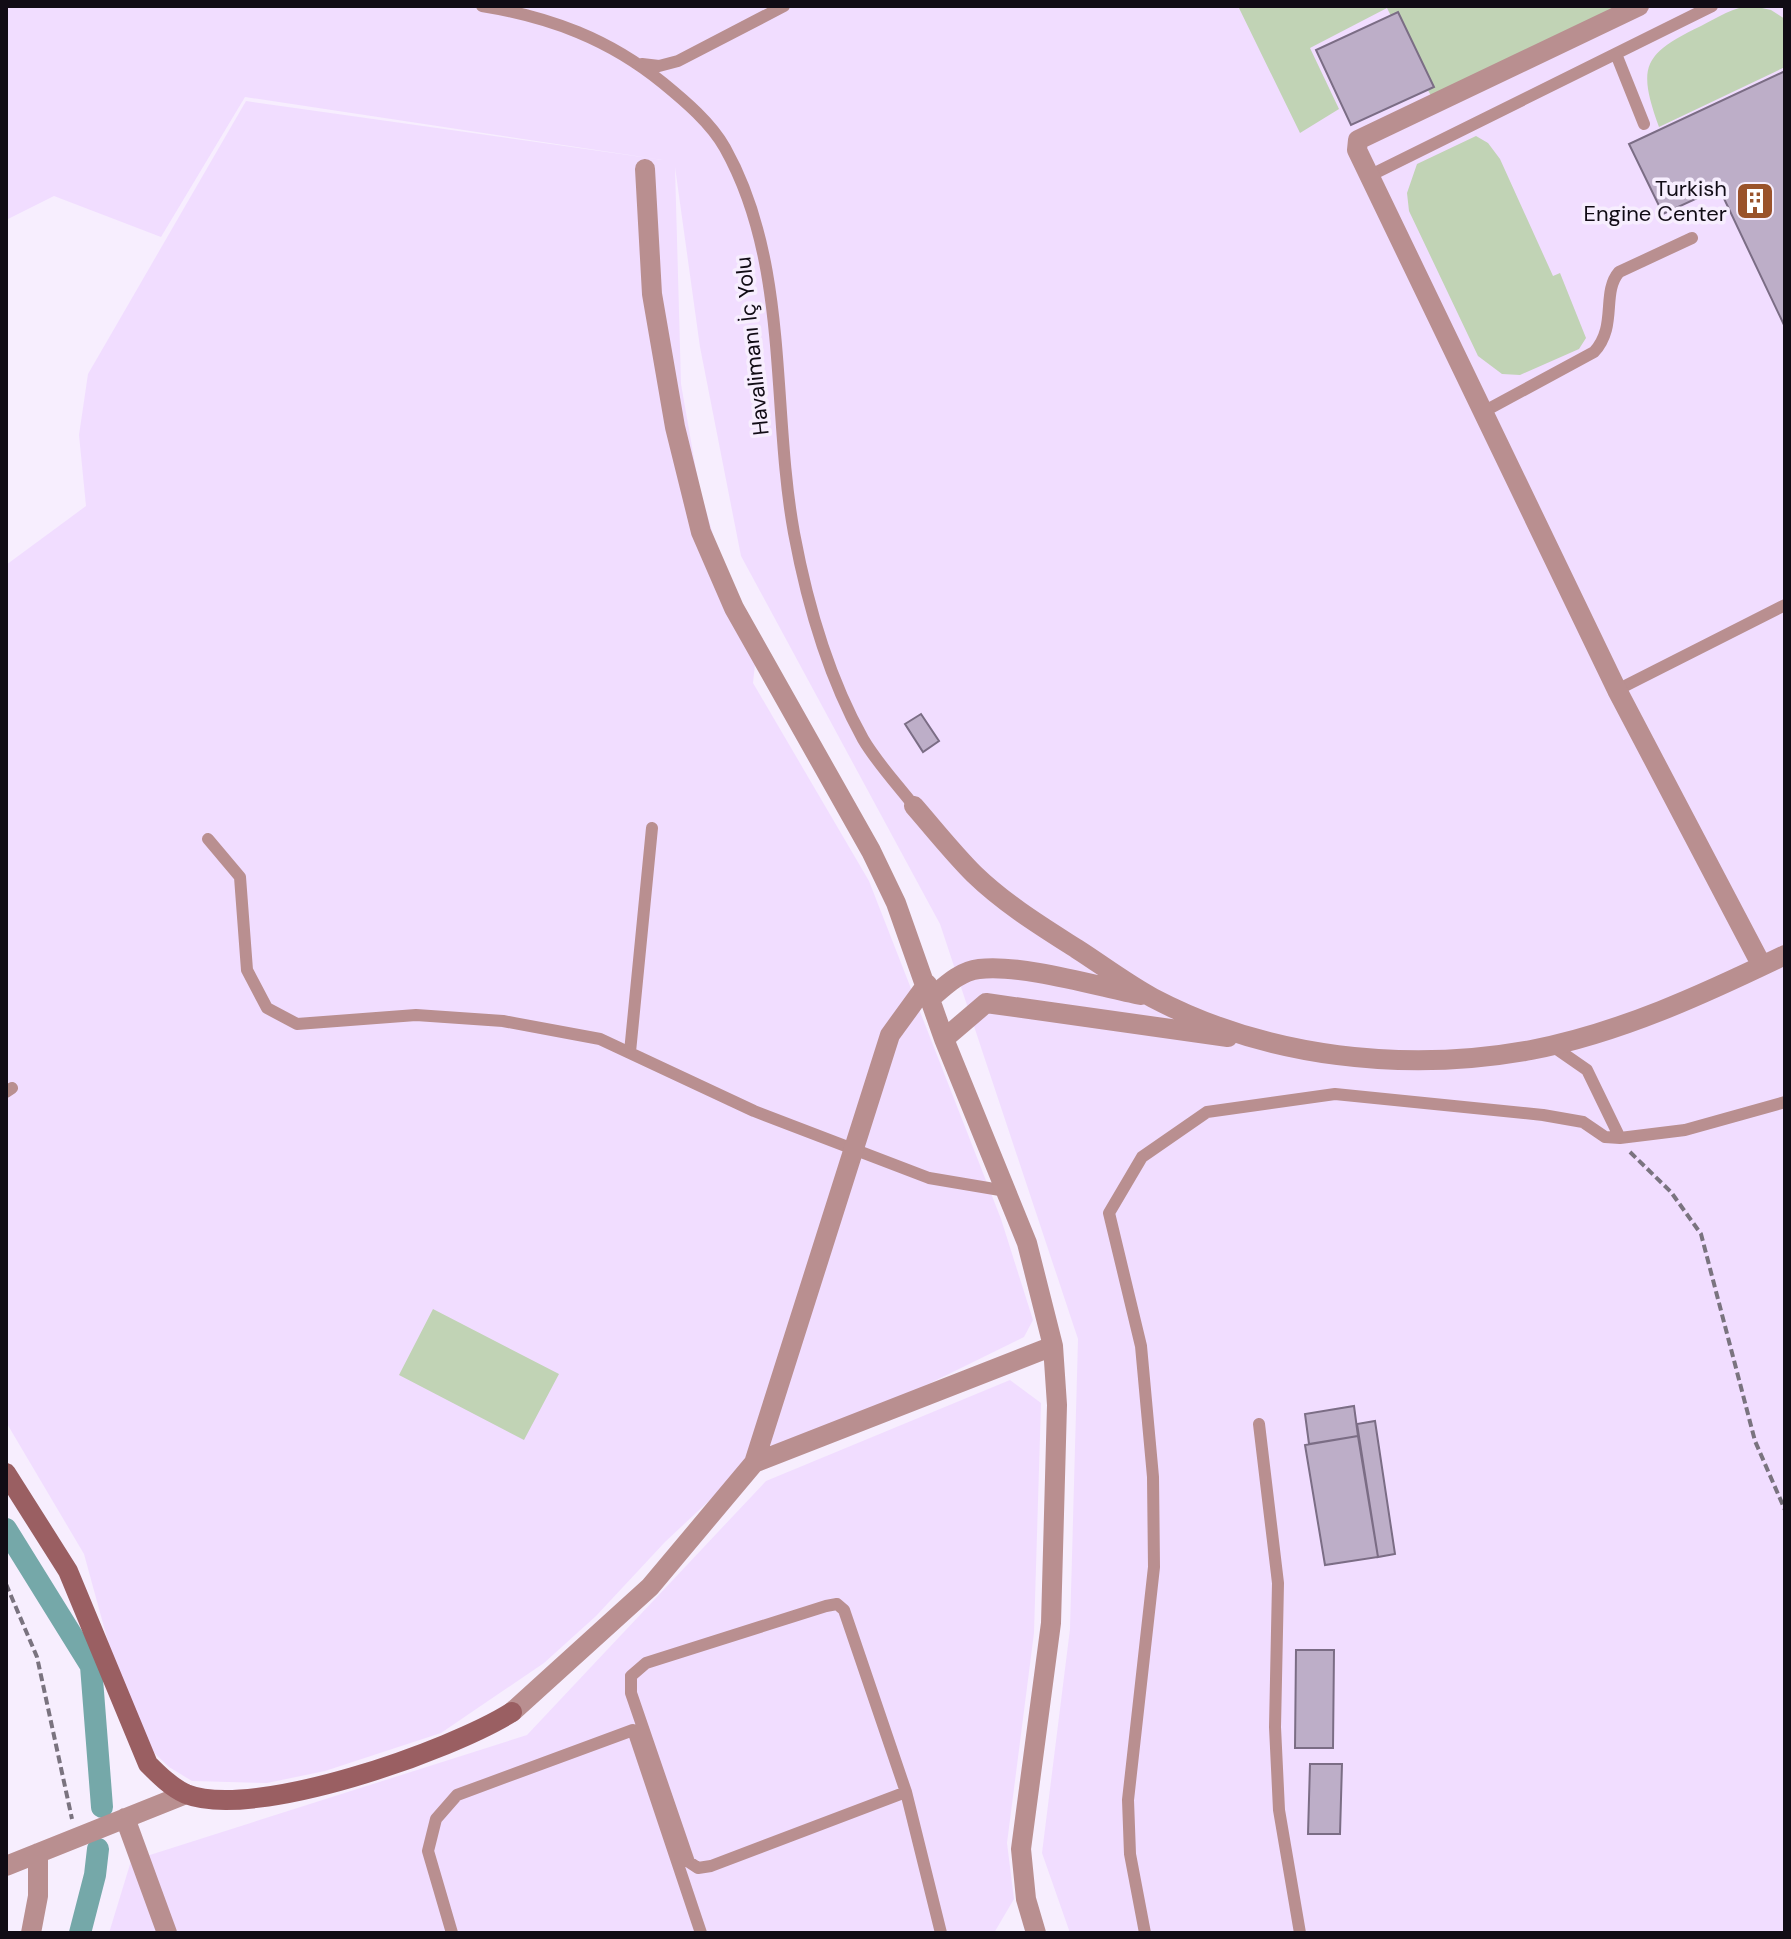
<svg xmlns="http://www.w3.org/2000/svg" width="1791" height="1939" font-family="'DM Sans',sans-serif">
<style>
.built{fill:#f1ddff}
.green{fill:#c1d3b5}
.lines{fill:none;stroke-linecap:round;stroke-linejoin:round}
.canal{stroke:#75a8a9;stroke-width:22}
.building{fill:#bdaec8;stroke:#7b6d85;stroke-width:2}
.path{stroke:#7a737f;stroke-width:4;stroke-dasharray:8 4;stroke-linecap:butt}
.lane{stroke:#b98f90;stroke-width:12}
.street{stroke:#b98f90;stroke-width:20}
.secondary{stroke:#9a5f62;stroke-width:20}
.labels{text-anchor:middle;dominant-baseline:central;stroke-width:7;stroke-linejoin:round;paint-order:stroke}
.poi-label{font-size:22px;fill:#110c15;stroke:#f7eefe;text-anchor:end}
.street-label{font-size:22px;fill:#110c15;stroke:#f7eefe}
</style>
<rect width="100%" height="100%" fill="#f7eefe"/>
<path class="built" d="M 6,6 L 1785,6 L 1785,1933 L 1070,1933 L 1042,1853 L 1070,1629 L 1078,1339 L 940,924 L 741,556 L 700,347 L 675,167 L 681,384 L 699,487 L 726,578 L 758,636 L 753,683 L 869,881 L 1001,1219 L 1033,1320 L 1024,1337 L 729,1482 L 665,1542 L 596,1616 L 544,1663 L 441,1733 L 325,1771 L 267,1783 L 192,1781 L 169,1767 L 146,1745 L 110,1649 L 84,1554 L 6,1422 L 6,565 L 86,506 L 79,435 L 88,374 L 246,101 L 663,160 L 245,97 L 161,237 L 54,196 L 6,220 Z
M 1010,1380 L 1041,1403 L 1034,1633 L 1007,1843 L 1014,1899 L 994,1933 L 109,1933 L 131,1861 L 527,1735 L 766,1481 Z"/>
<path class="green" d="M 1238,6 L 1621,6 L 1433,100 L 1387,8 L 1310,48 L 1339,109 L 1300,133 Z
M 1753,6 L 1771,10 L 1785,19 L 1785,67 L 1659,127 C 1637,66 1643,54 1701,26 C 1717,18 1734,6 1753,6 Z
M 1476,136 L 1488,143 L 1500,159 L 1553,276 L 1560,273 L 1586,338 L 1579,349 L 1520,375 L 1502,374 L 1478,356 L 1409,211 L 1407,193 L 1417,164 Z
M 433,1309 L 559,1374 L 524,1440 L 399,1375 Z"/>
<g class="lines">
<path class="canal" d="M 6,1529 L 91,1666 L 102,1807
M 80,1933 L 95,1875 L 98,1849"/>
</g>
<path class="building" d="M 1398,12 L 1434,87 L 1351,125 L 1316,50 Z
M 1785,71 L 1785,327 L 1719,188 L 1663,214 L 1629,144 Z
M 921,714 L 939,741 L 923,752 L 905,724 Z
M 1354,1406 L 1358,1436 L 1309,1444 L 1305,1414 Z
M 1375,1421 L 1395,1554 L 1378,1557 L 1357,1424 Z
M 1358,1436 L 1378,1557 L 1325,1565 L 1305,1445 Z
M 1296,1650 L 1334,1650 L 1333,1748 L 1295,1748 Z
M 1310,1764 L 1342,1764 L 1340,1834 L 1308,1834 Z"/>
<g class="lines">
<path class="path" d="M 1630,1152 L 1671,1192 L 1701,1234 L 1755,1441 L 1785,1510
M 6,1584 L 37,1657 L 72,1819"/>
<path class="lane" d="M 482,6 C 550,17 609,39 663,83 C 685,101 711,123 725,148 C 790,264 771,407 794,533 C 807,603 828,676 863,739 C 877,763 897,784 914,806
M 1616,54 L 1644,124
M 642,64 L 659,66 L 678,61 L 784,6
M 1369,176 L 1712,6
M 1483,412 L 1594,352 C 1618,326 1601,293 1619,272 L 1692,238
M 1617,690 L 1785,605
M 208,839 L 240,877 L 247,970 L 267,1008 L 297,1024 L 416,1015 L 503,1021 L 600,1039 L 754,1111 L 929,1178 L 1006,1191
M 1551,1045 L 1587,1070 L 1620,1138
M 630,1052 L 652,828
M 6,1092 L 12,1088
M 1259,1424 L 1278,1583 L 1275,1727 L 1279,1810 L 1300,1933
M 906,1792 L 711,1866 L 698,1868 L 689,1862 L 631,1693 L 631,1676 L 646,1663 L 826,1606 L 837,1604 L 844,1610 L 906,1792 L 941,1933
M 452,1933 L 428,1851 L 436,1819 L 457,1795 L 633,1730 L 701,1933
M 1145,1933 L 1130,1854 L 1128,1800 L 1154,1567 L 1153,1477 L 1141,1346 L 1109,1213 L 1142,1157 L 1207,1112 L 1335,1094 L 1543,1115 L 1583,1122 L 1605,1137 L 1620,1138 L 1685,1130 L 1785,1102"/>
<path class="street" d="M 1639,6 L 1358,140 L 1357,150 L 1617,690 L 1762,966
M 914,806 C 934,829 953,853 974,874 C 1005,904 1041,926 1077,949 C 1102,965 1127,984 1153,998 C 1267,1058 1406,1073 1531,1050 C 1620,1033 1704,994 1785,955
M 931,998 C 945,986 960,971 979,969 C 1023,964 1096,986 1141,995
M 944,1039 L 986,1003 L 1228,1037
M 754,1463 L 890,1035 L 927,984
M 512,1712 L 650,1587 L 754,1463 L 1053,1346 L 1027,1243 L 944,1039 L 896,903 L 871,851 L 734,608 L 701,532 L 675,427 L 652,294 L 645,169
M 125,1818 L 167,1933
M 6,1866 L 186,1794
M 31,1933 L 38,1896 L 38,1853
M 1036,1933 L 1026,1899 L 1021,1849 L 1051,1623 L 1057,1405 L 1053,1346"/>
<path class="secondary" d="M 6,1473 L 68,1571 L 148,1764 C 159,1775 171,1787 186,1794 C 254,1821 452,1750 512,1712"/>
</g>
<defs>
<symbol id="building-square" viewBox="-11 -11 22 22"><rect x="-9" y="-9" width="18" height="18" rx="4" fill="#9a532b" stroke="#f7eefe"/><path d="M-4-6H4V6H1V3H-1V6H-4ZM-2.5-4.3h1.7v1.8h-1.7ZM.8-4.3h1.7v1.8H.8ZM-2.5-1h1.7V.8h-1.7ZM.8-1h1.7V.8H.8Z" fill="#fff"/></symbol>
</defs>
<g fill-rule="evenodd">
<use href="#building-square" x="1733" y="179" width="44" height="44"/>
</g>
<g class="labels">
<g class="poi-label">
<text x="1727" y="188">Turkish<tspan x="1727" dy="25">Engine Center</tspan></text>
</g>
<g class="street-label">
<text transform="translate(752 346) rotate(-96)">Havalimanı İç Yolu</text>
</g>
</g>
<rect width="1791" height="1939" fill="none" stroke="#110c15" stroke-width="16"/>
</svg>
